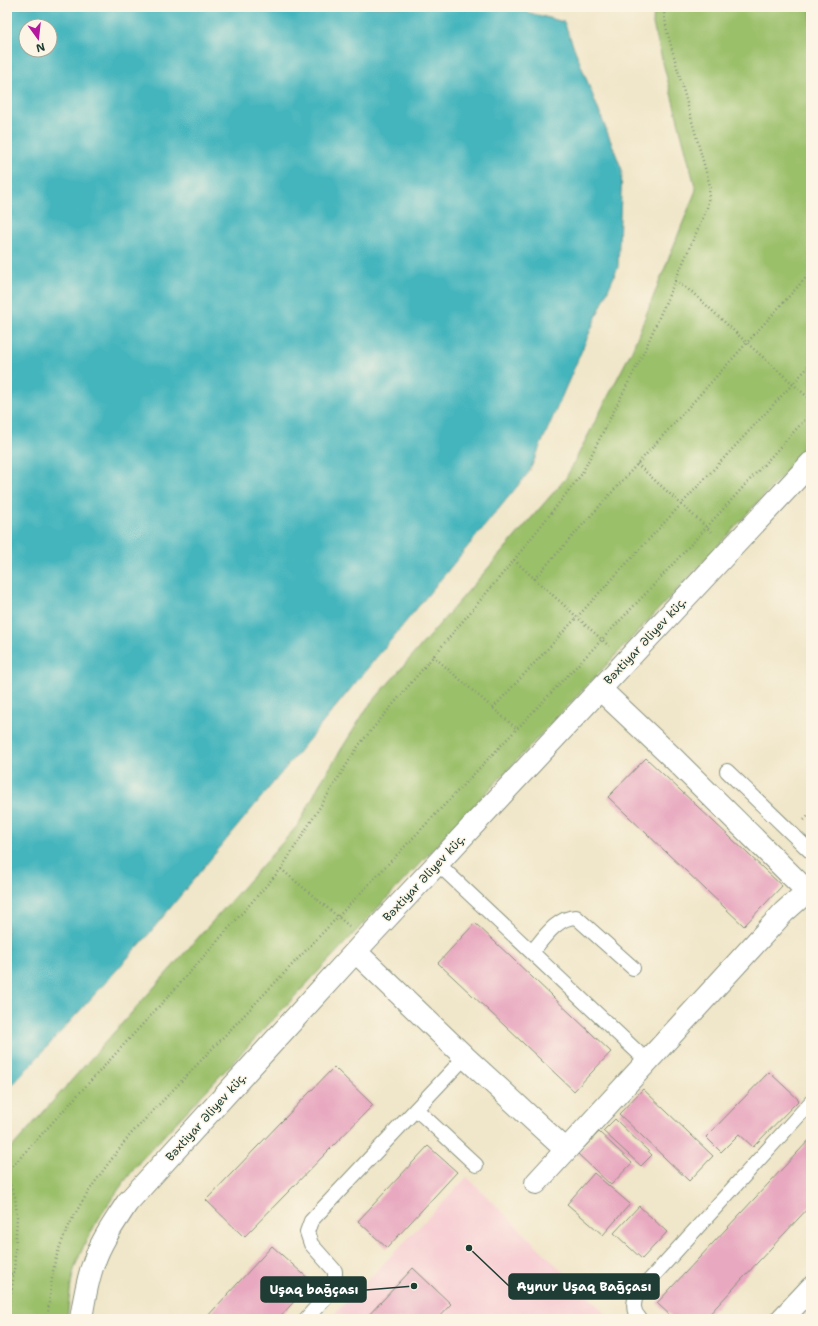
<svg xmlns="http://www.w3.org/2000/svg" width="818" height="1326" font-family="'Shantell Sans',sans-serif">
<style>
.built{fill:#f7cfd4}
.green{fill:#9bc06b;stroke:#5d7e50}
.water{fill:#45b5bd;stroke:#327978;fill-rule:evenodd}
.building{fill:#e8a8c0}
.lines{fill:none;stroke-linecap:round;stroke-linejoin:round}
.lane-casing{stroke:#88927e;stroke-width:16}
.street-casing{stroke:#88927e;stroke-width:24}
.secondary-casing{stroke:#88927e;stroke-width:24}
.path{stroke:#88927e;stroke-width:2.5;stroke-dasharray:1 3;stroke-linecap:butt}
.lane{stroke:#fff;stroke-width:14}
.street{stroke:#fff;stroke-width:22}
.secondary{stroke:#fff;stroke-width:22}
.labels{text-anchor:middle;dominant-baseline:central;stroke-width:3;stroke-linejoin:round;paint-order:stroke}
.street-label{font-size:12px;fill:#1f3d34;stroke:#fcf5e5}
.leader{fill:none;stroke:#1f3d34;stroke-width:1.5}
.callout-dot{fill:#1f3d34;stroke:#fcf5e5;stroke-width:1.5}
.callout{fill:#1f3d34;stroke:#1f3d34;stroke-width:1.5}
.callout-label{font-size:13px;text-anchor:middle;font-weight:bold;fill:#fff}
</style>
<rect width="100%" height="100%" fill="#fcf5e5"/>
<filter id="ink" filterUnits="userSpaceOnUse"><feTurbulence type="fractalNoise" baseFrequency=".025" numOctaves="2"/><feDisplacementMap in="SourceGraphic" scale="8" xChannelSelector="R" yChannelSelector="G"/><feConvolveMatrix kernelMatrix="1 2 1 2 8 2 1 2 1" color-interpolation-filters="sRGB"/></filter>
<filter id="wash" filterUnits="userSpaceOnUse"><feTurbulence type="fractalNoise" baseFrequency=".012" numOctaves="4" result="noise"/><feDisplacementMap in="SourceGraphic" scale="16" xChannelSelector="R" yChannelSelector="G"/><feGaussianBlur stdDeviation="0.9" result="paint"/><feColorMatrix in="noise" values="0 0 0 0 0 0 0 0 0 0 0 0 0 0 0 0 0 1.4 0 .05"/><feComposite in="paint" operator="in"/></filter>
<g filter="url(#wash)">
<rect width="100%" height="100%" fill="#f0e6c9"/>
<path class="built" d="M 467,1177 L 611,1319 L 330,1319 Z"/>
<path class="green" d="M 654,7 L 811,7 L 811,444 L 706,559 L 140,1161 C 114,1195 88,1229 74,1270 C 70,1284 69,1304 67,1319 L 7,1319 L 7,1153 L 299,824 L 319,785 L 367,708 L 566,478 L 632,350 L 696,190 L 653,24 Z"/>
<path class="water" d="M 7,7 L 508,7 L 564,22 L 622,170 L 618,267 L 529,472 L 143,941 L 7,1091 ZM 26,26 L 50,26 L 50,50 L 26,50 Z"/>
<g id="blocks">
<path class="building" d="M 646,758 L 782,886 L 744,926 L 608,797 Z
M 475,923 L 611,1052 L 574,1091 L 438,963 Z
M 334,1067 L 373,1105 L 244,1237 L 206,1200 Z
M 769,1072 L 799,1100 L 753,1147 L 739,1134 L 721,1152 L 706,1137 Z
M 643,1089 L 713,1156 L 689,1181 L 619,1114 Z
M 615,1119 L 652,1155 L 641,1166 L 603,1131 Z
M 599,1132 L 632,1163 L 611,1185 L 578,1154 Z
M 811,1138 L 811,1205 L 705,1319 L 674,1319 L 657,1303 Z
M 428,1146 L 457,1172 L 387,1248 L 358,1221 Z
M 594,1173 L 630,1204 L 603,1235 L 567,1204 Z
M 639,1206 L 667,1232 L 642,1259 L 614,1233 Z
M 272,1246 L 312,1282 L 278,1319 L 205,1319 Z
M 413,1268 L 451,1304 L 437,1319 L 365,1319 Z"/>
</g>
</g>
<g filter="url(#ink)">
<use href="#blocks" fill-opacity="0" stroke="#88927e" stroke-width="1"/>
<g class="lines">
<defs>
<path id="lane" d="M 727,771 L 811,852
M 437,863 L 647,1061
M 532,952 C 543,939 557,917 576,917 L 633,968
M 416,1109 L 476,1165
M 306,1319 L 329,1293 L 335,1281 L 335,1271 L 311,1244 L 307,1232 L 311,1221 L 465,1057
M 640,1319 C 632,1311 633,1303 637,1294 L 811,1102"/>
<path id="street" d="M 600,689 L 674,759 L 807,891
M 356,952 L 465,1057 L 566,1150
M 536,1183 L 784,912 L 811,888
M 81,1319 C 84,1300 87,1280 94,1262 C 101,1241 115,1222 127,1203 L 366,940 L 811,463"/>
<path id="secondary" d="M 782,1319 L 811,1288"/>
</defs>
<use href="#lane" class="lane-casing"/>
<use href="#street" class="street-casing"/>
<use href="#secondary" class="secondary-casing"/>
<path class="path" d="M 675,281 L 692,292 L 747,343 L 811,400
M 637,464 L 714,534
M 514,560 L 609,646
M 534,579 L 676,421 L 811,272
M 433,656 L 517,729
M 493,708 L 811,364
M 804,820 L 811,813
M 281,869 L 349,926
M 7,1172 L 174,990 L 281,869 L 359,745 L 514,560 L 581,475 L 643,354 L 707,208 L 710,186 L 667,31 L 663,7
M 7,1178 L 15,1196 L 17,1216 L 14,1273 L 7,1319
M 7,1275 L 14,1273
M 47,1319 C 50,1301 51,1276 56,1258 C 70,1212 101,1173 130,1135 L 650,589 L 811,413"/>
<use href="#lane" class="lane"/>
<use href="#street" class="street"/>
<use href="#secondary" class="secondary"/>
</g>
</g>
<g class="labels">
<g class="street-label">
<text transform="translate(645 641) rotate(-47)">Bəxtiyar Əliyev küç.</text>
<text transform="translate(424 878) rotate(-47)">Bəxtiyar Əliyev küç.</text>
<text transform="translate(206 1117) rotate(-48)">Bəxtiyar Əliyev küç.</text>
</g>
</g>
<path class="leader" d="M469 1248L509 1286M414 1286L366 1290"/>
<g class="callout-dot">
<circle cx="469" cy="1248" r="4"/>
<circle cx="414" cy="1286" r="4"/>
</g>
<g class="callout">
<rect x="509" y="1274" width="150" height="25" rx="4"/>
<rect x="261" y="1277" width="105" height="25" rx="4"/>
</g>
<g class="callout-label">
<text x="584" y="1291">Aynur Uşaq Bağçası</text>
<text x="314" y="1294">Uşaq bağçası</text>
</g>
<rect width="818" height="1326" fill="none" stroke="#fcf5e5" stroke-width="24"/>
<g transform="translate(38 38) rotate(165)"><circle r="19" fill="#fcf5e5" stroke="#a4ab9e"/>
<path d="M0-3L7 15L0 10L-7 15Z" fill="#b5179e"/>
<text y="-6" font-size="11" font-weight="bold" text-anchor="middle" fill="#1f3d34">N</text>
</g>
</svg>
